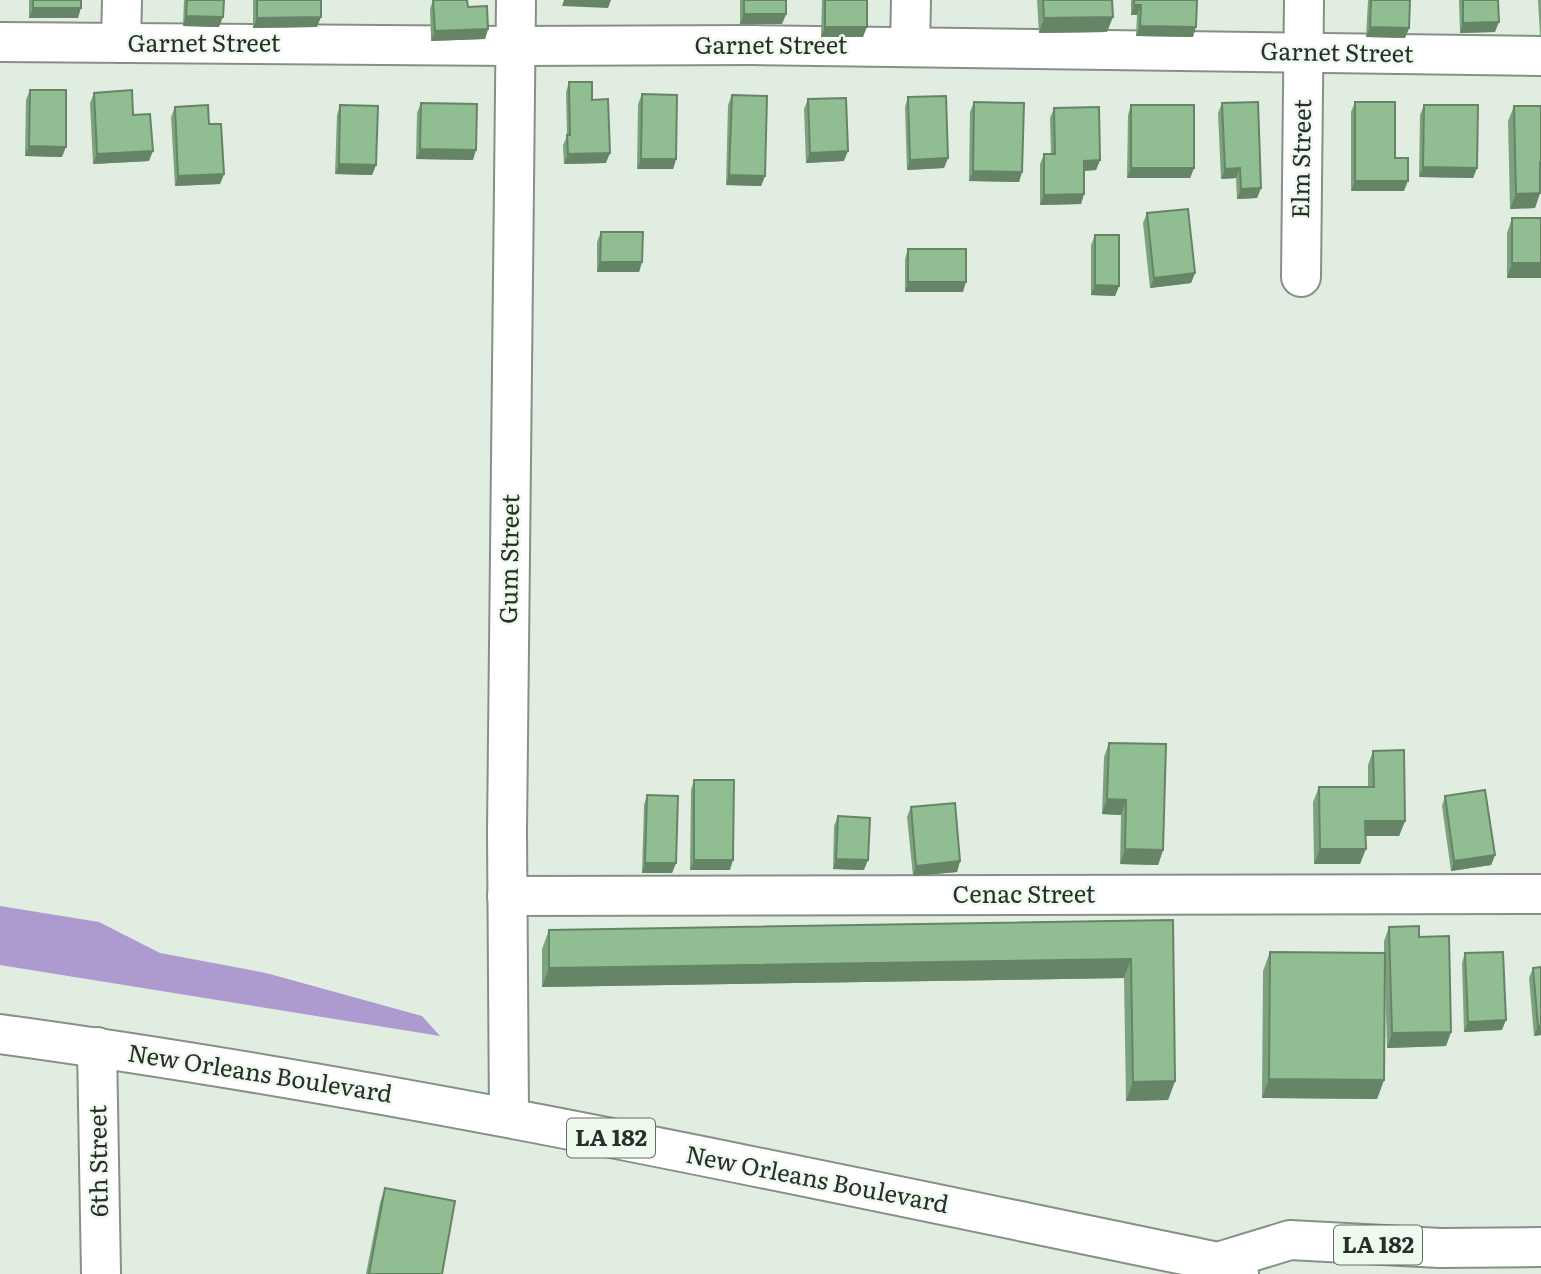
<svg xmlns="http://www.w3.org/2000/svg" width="1541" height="1274" viewBox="0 0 1541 1274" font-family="Literata,serif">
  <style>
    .water { fill: #ad9ace }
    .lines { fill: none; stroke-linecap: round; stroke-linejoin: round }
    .minor-casing { stroke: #869085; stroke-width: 42 }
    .major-casing { stroke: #869085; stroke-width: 42 }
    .minor { stroke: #fff; stroke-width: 38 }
    .major { stroke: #fff; stroke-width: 38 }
    .wall { fill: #7da37e }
    .shaded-wall { fill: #668466 }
    .building { fill: #91bd92; stroke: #668466; stroke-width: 2 }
    .labels { text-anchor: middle; stroke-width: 5; stroke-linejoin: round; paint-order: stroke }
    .shield { fill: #effaef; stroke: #646b64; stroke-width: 2 }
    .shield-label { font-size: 23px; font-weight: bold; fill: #292e29 }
    .street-label { font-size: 24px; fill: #292e29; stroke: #effaef }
  </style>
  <rect width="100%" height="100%" fill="#e1ede1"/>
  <path class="water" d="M0,906L99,922L160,953L266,973L422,1016L440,1036L0,965Z"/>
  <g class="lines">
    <g class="minor-casing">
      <g id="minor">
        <path d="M0,42L516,46L752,45L1541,56"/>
        <path d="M121,43L122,0"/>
        <path d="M910,47L911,0"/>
        <path d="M1301,277L1304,0"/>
        <path d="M507,896L1541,894"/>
        <path d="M97,1047L101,1274"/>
        <path d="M509,1117L507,832L516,0"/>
      </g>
    </g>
    <g class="major-casing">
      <g id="major">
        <path d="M0,1034C410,1090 813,1179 1218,1262L1239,1274"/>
        <path d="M1218,1262L1290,1240L1440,1248L1541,1247"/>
      </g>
    </g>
    <use href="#minor" class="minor"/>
    <use href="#major" class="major"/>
  </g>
  <g class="wall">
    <path d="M29,0H81L78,18H29Z"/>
    <path d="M184,0H224L219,27L183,26Z"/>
    <path d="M253,0H321L317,27L253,28Z"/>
    <path d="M433,0L468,7L488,29L485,39L431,41L430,9Z"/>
    <path d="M740,0H786V14L782,24H740Z"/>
    <path d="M822,0H867L863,37H821Z"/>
    <path d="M1037,0H1112L1107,32L1039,33Z"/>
    <path d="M1131,0H1197L1193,37L1136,36L1137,15H1131Z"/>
    <path d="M1368,0H1410L1409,28L1405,38L1366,37Z"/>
    <path d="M1459,0H1498L1495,32L1460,33Z"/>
    <path d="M1538,0H1541V36H1540Z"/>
    <path d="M569,82L592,100L606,163L564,164L563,145L567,136L566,92Z"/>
    <path d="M30,90L62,157L25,156L26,100Z"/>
    <path d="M94,93L133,115L149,161L93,164L90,103Z"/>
    <path d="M642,94L676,159L673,169H637L638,104Z"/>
    <path d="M732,95L765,176L761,186L726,185L728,105Z"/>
    <path d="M908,97L948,158L944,168L907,170L905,107Z"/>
    <path d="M808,99L844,161L806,163L804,109Z"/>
    <path d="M974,102L1022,172L1019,182L969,181L970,112Z"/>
    <path d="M1355,102L1404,191H1351V112Z"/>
    <path d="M421,103L473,160L416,159L417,113Z"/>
    <path d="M1222,103L1261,188L1257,198L1237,199L1236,178L1221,179L1218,113Z"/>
    <path d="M340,105L376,165L372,175L335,174L337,115Z"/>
    <path d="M1131,105L1194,168L1190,178H1127L1128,115Z"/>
    <path d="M1424,105L1477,168L1473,178L1419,177L1420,115Z"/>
    <path d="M1514,106L1540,176V193L1535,208L1510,209L1508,121Z"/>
    <path d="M175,107L224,174L220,184L175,186L171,117Z"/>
    <path d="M1054,108L1100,160L1096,170L1084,171V194L1081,204L1040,205V164L1044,154H1051L1050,118Z"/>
    <path d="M1147,213L1195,273L1191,283L1150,288L1143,223Z"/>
    <path d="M1512,218H1541V278H1507V233Z"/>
    <path d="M601,232L642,262L639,272H597V242Z"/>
    <path d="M1095,235L1119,286L1115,296L1091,295V245Z"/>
    <path d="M908,249L963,292H905V259Z"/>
    <path d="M1109,743L1163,850L1158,865L1120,864L1121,815L1102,814L1104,757Z"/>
    <path d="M1373,751L1405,821L1399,836H1365L1360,864H1314L1313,802L1319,787H1368V765Z"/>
    <path d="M694,780L730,870H690L691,790Z"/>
    <path d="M647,795L676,863L672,873H642L644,805Z"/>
    <path d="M1445,796L1495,855L1491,865L1451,871L1442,806Z"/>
    <path d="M911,807L960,861L957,872L913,876L907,817Z"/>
    <path d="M838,816L864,870L833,869L834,826Z"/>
    <path d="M1173,920L1175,1081L1168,1100L1126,1101L1124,978L542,987V949L549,930Z"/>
    <path d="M1389,927L1419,937L1451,1032L1446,1046L1387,1048L1385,976L1384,1080L1377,1099L1262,1098L1263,971L1270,952L1384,953V941Z"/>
    <path d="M1465,953L1502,1030L1464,1032L1462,963Z"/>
    <path d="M1533,968L1541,1035L1534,1036L1529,978Z"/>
    <path d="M385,1188L442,1274H366L380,1203Z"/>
  </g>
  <g class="shaded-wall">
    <path d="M564,0H611L608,8L562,6Z"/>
    <path d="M1134,5H1141L1137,15H1131Z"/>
    <path d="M33,8H81L78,18H29Z"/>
    <path d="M744,14H786L782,24H740Z"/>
    <path d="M186,16L223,17L219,27L183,26Z"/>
    <path d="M321,17L317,27L253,28L257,18Z"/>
    <path d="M1113,17L1107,32L1039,33L1044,18Z"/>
    <path d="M1499,22L1495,32L1460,33L1463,23Z"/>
    <path d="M1140,26L1196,27L1193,37L1136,36Z"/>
    <path d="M825,27H867L863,37H821Z"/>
    <path d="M1370,27L1409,28L1405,38L1366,37Z"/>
    <path d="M488,29L485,39L431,41L435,31Z"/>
    <path d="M29,146L66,147L62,157L25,156Z"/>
    <path d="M420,149L476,150L473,160L416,159Z"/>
    <path d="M153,151L149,161L93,164L97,154Z"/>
    <path d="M848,151L844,161L806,163L810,153Z"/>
    <path d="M610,153L606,163L564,164L568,154Z"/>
    <path d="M948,158L944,168L907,170L910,160Z"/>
    <path d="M641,159H676L673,169H637Z"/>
    <path d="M1100,160L1096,170L1080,171L1084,161Z"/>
    <path d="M339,164L376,165L372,175L335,174Z"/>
    <path d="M1423,167L1477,168L1473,178L1419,177Z"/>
    <path d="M1131,168H1194L1190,178H1127Z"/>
    <path d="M1240,168L1236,178L1221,179L1225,169Z"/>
    <path d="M973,171L1022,172L1019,182L969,181Z"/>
    <path d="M224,174L220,184L175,186L178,176Z"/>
    <path d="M729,175L765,176L761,186L726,185Z"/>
    <path d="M1355,181H1408L1404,191H1351Z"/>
    <path d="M1261,188L1257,198L1237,199L1241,189Z"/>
    <path d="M1540,193L1535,208L1510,209L1516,194Z"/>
    <path d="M1084,194L1081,204L1040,205L1044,195Z"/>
    <path d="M600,262H642L639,272H597Z"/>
    <path d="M1512,263H1541V278H1507Z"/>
    <path d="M1195,273L1191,283L1150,288L1154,278Z"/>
    <path d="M908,282H966L963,292H905Z"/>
    <path d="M1095,285L1119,286L1115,296L1091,295Z"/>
    <path d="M1107,799L1126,800L1121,815L1102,814Z"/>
    <path d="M1365,821H1405L1399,836H1360Z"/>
    <path d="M1125,849L1163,850L1158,865L1120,864Z"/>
    <path d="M1320,849H1366L1360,864H1314Z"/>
    <path d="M1495,855L1491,865L1451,871L1454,861Z"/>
    <path d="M836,859L868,860L864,870L833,869Z"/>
    <path d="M694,860H733L730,870H690Z"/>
    <path d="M960,861L957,872L913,876L916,866Z"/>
    <path d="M645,863H676L672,873H642Z"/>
    <path d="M1131,959L1124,978L542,987L549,968Z"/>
    <path d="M1506,1020L1502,1030L1464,1032L1468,1022Z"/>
    <path d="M1538,1026H1541V1035L1534,1036Z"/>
    <path d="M1451,1032L1446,1046L1387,1048L1392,1033Z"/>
    <path d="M1269,1079L1384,1080L1377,1099L1262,1098Z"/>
    <path d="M1175,1081L1168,1100L1126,1101L1133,1082Z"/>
  </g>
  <g class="building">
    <rect x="33" y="0" width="48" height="8"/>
    <path d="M187,0H224L223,17L186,16Z"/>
    <path d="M257,0H321V17L257,18Z"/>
    <path d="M433,0H467L468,7L487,6L488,29L435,31Z"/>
    <rect x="744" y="0" width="42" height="14"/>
    <rect x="825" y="0" width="42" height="27"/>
    <path d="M1043,0H1112L1113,17L1044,18Z"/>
    <path d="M1134,0H1197L1196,27L1140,26L1141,5H1134Z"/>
    <path d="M1371,0H1410L1409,28L1370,27Z"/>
    <path d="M1463,0H1498L1499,22L1463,23Z"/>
    <path d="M569,82H592V100L608,99L610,153L568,154L567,135H570Z"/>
    <path d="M30,90H66V147L29,146Z"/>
    <path d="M132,90L133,115L150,114L153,151L97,154L94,93Z"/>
    <path d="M642,94L677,95L676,159H641Z"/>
    <path d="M732,95L767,96L765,176L729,175Z"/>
    <path d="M946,96L948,158L910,160L908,97Z"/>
    <path d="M846,98L848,151L810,153L808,99Z"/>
    <path d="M974,102L1024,103L1022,172L973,171Z"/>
    <path d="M1258,102L1261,188L1241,189L1240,168L1225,169L1222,103Z"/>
    <path d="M1355,102H1395V158H1408V181H1355Z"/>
    <path d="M421,103L477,104L476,150L420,149Z"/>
    <path d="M208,105L209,124H221L224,174L178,176L175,107Z"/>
    <path d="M340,105L378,106L376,165L339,164Z"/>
    <rect x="1131" y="105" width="63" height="63"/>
    <path d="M1424,105H1478L1477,168L1423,167Z"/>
    <path d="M1514,106H1541V162H1540V193L1516,194Z"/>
    <path d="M1099,107L1100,160L1084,161V194L1044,195V154H1055L1054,108Z"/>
    <path d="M1188,209L1195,273L1154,278L1147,213Z"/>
    <rect x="1512" y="218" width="29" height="45"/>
    <path d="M601,232H643L642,262H600Z"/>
    <path d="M1095,235H1119V286L1095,285Z"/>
    <rect x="908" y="249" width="58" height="33"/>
    <path d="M1109,743L1166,744L1163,850L1125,849L1126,800L1107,799Z"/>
    <path d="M1404,750L1405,821H1365L1366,849H1320L1319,787H1374L1373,751Z"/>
    <path d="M694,780H734L733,860H694Z"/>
    <path d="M1485,790L1495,855L1454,861L1445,796Z"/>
    <path d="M647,795L678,796L676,863H645Z"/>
    <path d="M955,803L960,861L916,866L911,807Z"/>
    <path d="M838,816L870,818L868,860L836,859Z"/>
    <path d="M1173,920L1175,1081L1133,1082L1131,959L549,968V930Z"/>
    <path d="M1419,926V937L1449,936L1451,1032L1392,1033L1389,927Z"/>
    <path d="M1270,952L1385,953L1384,1080L1269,1079Z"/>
    <path d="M1503,952L1506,1020L1468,1022L1465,953Z"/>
    <path d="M1541,967V1026H1538L1533,968Z"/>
    <path d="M385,1188L455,1201L442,1274H369Z"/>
  </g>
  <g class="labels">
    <g class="shield">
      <rect x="567" y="1118.5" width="88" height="39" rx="5"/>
      <rect x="1334" y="1225.5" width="88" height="39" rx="5"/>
    </g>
    <g class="shield-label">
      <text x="611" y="1146">LA 182</text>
      <text x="1378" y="1253">LA 182</text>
    </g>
    <g class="street-label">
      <text x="204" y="52">Garnet Street</text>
      <text x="771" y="54">Garnet Street</text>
      <text transform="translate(1337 53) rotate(1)" y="8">Garnet Street</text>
      <text transform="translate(1302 159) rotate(-89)" y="8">Elm Street</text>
      <text transform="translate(510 559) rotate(-89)" y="8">Gum Street</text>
      <text x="1024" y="903">Cenac Street</text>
      <text transform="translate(260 1074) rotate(9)" y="8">New Orleans Boulevard</text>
      <text transform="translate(99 1161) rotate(-91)" y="8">6th Street</text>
      <text transform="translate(817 1180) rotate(11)" y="8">New Orleans Boulevard</text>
    </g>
  </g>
</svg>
